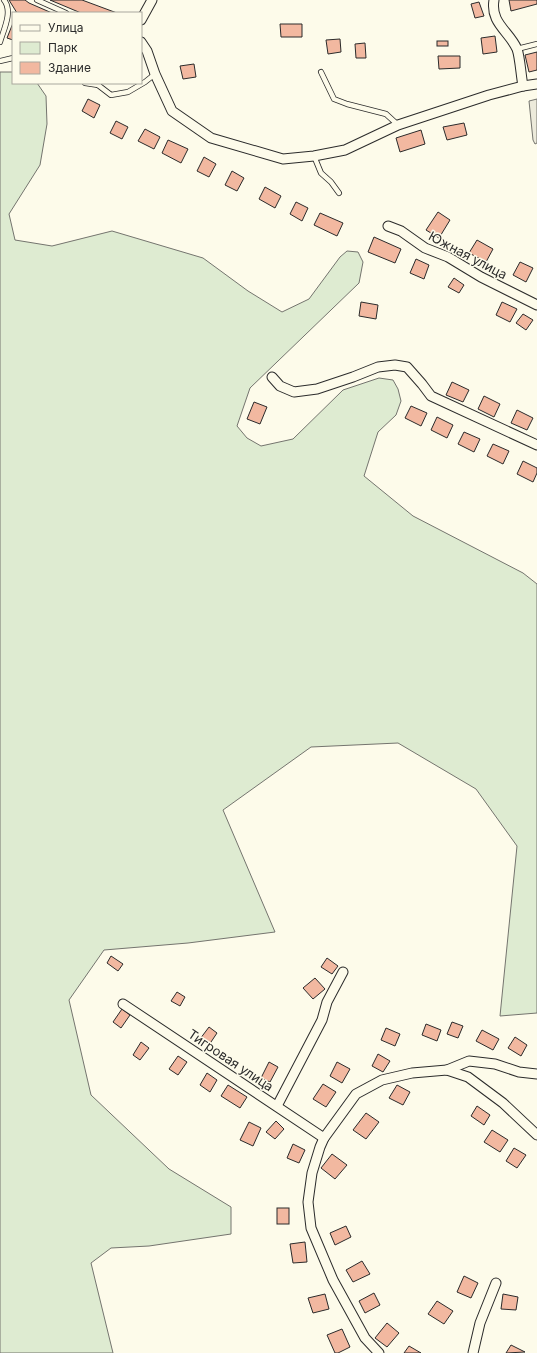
<svg xmlns="http://www.w3.org/2000/svg" width="537" height="1353" viewBox="0 0 537 1353" font-family="Inter,sans-serif">
  <style>
    .green { fill: #deebd1; stroke: #74746e }
    .parking { fill: #eceadb; stroke: #74746e }
    .building { fill: #f2b8a0; stroke: #2b2b2b }
    .lines { fill: none; stroke-linecap: round; stroke-linejoin: round }
    .service-casing { stroke: #2b2b2b; stroke-width: 6 }
    .minor-casing { stroke: #2b2b2b; stroke-width: 11 }
    .service { stroke: #fdfbea; stroke-width: 4.5 }
    .minor { stroke: #fdfbea; stroke-width: 9 }
    .labels { text-anchor: middle; stroke-width: 3; stroke-linejoin: round; paint-order: stroke }
    .street-label { font-size: 13px; fill: #2b2b2b; stroke: #fdfbea }
  </style>
  <rect width="100%" height="100%" fill="#fdfbea"/>
  <path class="green" d="M0,72H13V83H37L46,96L47,124L40,165L9,214L15,240L52,246L112,231L203,258L248,291L282,312L309,299L340,257L347,251L358,252L363,262L359,283L250,388L237,426L247,438L261,446L293,439L343,390L379,378L393,380L398,389L401,401L396,415L378,432L364,476L413,516L523,573L537,584V1013L500,1016L517,846L476,789L398,743L311,747L223,810L275,932L188,943L104,950L69,1000L91,1095L169,1169L231,1207V1234L149,1246L111,1248L91,1263L113,1353H0Z"/>
  <path class="parking" d="M537,99V143L535,144L533,140L529,101Z"/>
  <g class="building">
    <path d="M9,0H25L29,3L52,13H17Z"/>
    <path d="M50,0H82L117,13H81Z"/>
    <path d="M509,0H537V4L511,11Z"/>
    <path d="M479,2L484,16L475,18L471,4Z"/>
    <path d="M13,23V40L7,38Z"/>
    <path d="M280,24H302V37H281Z"/>
    <path d="M495,36L497,52L483,54L481,38Z"/>
    <path d="M340,39L341,52L328,54L326,40Z"/>
    <rect x="437" y="41" width="11" height="5"/>
    <path d="M365,43L366,58H356L355,44Z"/>
    <path d="M537,52V70L529,72L525,55Z"/>
    <path d="M438,56H460V68L439,69Z"/>
    <path d="M194,64L196,77L183,79L180,66Z"/>
    <path d="M88,99L100,105L94,118L82,111Z"/>
    <path d="M116,121L128,127L122,139L110,133Z"/>
    <path d="M464,123L467,135L447,140L443,127Z"/>
    <path d="M145,129L160,137L154,149L138,141Z"/>
    <path d="M421,130L425,144L400,152L396,138Z"/>
    <path d="M168,140L188,149L181,163L162,153Z"/>
    <path d="M204,157L216,164L209,177L197,171Z"/>
    <path d="M232,171L244,178L237,191L225,185Z"/>
    <path d="M265,187L281,196L275,208L259,199Z"/>
    <path d="M296,202L308,208L302,221L290,214Z"/>
    <path d="M438,212L450,220L439,238L426,230Z"/>
    <path d="M320,213L343,223L337,236L314,225Z"/>
    <path d="M374,237L401,249L395,263L368,252Z"/>
    <path d="M477,240L493,249L486,262L469,253Z"/>
    <path d="M416,259L429,265L424,279L410,273Z"/>
    <path d="M520,262L533,268L526,282L513,275Z"/>
    <path d="M454,278L464,285L459,293L448,287Z"/>
    <path d="M361,302L378,305L376,319L359,316Z"/>
    <path d="M502,302L517,309L510,322L496,315Z"/>
    <path d="M523,314L533,320L526,330L516,323Z"/>
    <path d="M452,382L469,390L463,402L446,395Z"/>
    <path d="M484,396L500,404L494,417L478,409Z"/>
    <path d="M254,402L267,407L260,424L247,419Z"/>
    <path d="M411,406L427,413L421,426L405,418Z"/>
    <path d="M517,410L533,418L527,430L511,423Z"/>
    <path d="M437,417L453,425L447,438L431,430Z"/>
    <path d="M464,432L480,439L474,452L458,444Z"/>
    <path d="M493,444L509,451L503,464L487,456Z"/>
    <path d="M523,461L537,468V473L533,482L517,474Z"/>
    <path d="M111,956L123,964L118,971L107,963Z"/>
    <path d="M327,958L338,966L332,974L321,967Z"/>
    <path d="M315,978L325,989L313,999L303,988Z"/>
    <path d="M177,992L185,997L180,1006L171,1001Z"/>
    <path d="M122,1009L130,1015L121,1028L113,1022Z"/>
    <path d="M452,1022L463,1026L458,1038L447,1034Z"/>
    <path d="M426,1024L441,1030L437,1041L422,1035Z"/>
    <path d="M209,1027L217,1033L209,1045L200,1039Z"/>
    <path d="M386,1028L400,1034L395,1046L381,1040Z"/>
    <path d="M482,1030L499,1039L493,1050L476,1041Z"/>
    <path d="M515,1037L527,1045L521,1056L508,1048Z"/>
    <path d="M141,1042L149,1048L140,1060L133,1055Z"/>
    <path d="M378,1054L390,1061L383,1072L372,1066Z"/>
    <path d="M178,1056L187,1062L178,1075L169,1069Z"/>
    <path d="M269,1062L278,1067L270,1082L261,1078Z"/>
    <path d="M337,1062L350,1069L342,1083L330,1076Z"/>
    <path d="M207,1073L217,1080L210,1092L200,1085Z"/>
    <path d="M323,1084L336,1092L326,1107L313,1099Z"/>
    <path d="M228,1085L247,1097L240,1108L221,1096Z"/>
    <path d="M397,1085L410,1092L403,1105L389,1098Z"/>
    <path d="M477,1106L490,1115L484,1125L471,1116Z"/>
    <path d="M366,1113L379,1122L366,1139L353,1130Z"/>
    <path d="M276,1121L284,1129L275,1139L266,1132Z"/>
    <path d="M249,1122L261,1128L253,1146L240,1140Z"/>
    <path d="M492,1130L508,1140L500,1152L484,1142Z"/>
    <path d="M293,1144L305,1150L299,1163L287,1158Z"/>
    <path d="M514,1148L526,1155L517,1168L506,1161Z"/>
    <path d="M332,1154L347,1165L335,1179L321,1168Z"/>
    <rect x="277" y="1208" width="12" height="16"/>
    <path d="M346,1226L351,1237L335,1245L330,1233Z"/>
    <path d="M305,1242L307,1262L293,1263L290,1244Z"/>
    <path d="M362,1261L370,1274L353,1282L346,1270Z"/>
    <path d="M464,1276L478,1283L471,1298L457,1292Z"/>
    <path d="M374,1293L380,1305L365,1313L359,1301Z"/>
    <path d="M325,1294L329,1309L313,1313L308,1298Z"/>
    <path d="M503,1294L518,1297L516,1310L501,1309Z"/>
    <path d="M437,1301L453,1311L444,1324L428,1314Z"/>
    <path d="M387,1323L399,1333L387,1347L375,1338Z"/>
    <path d="M342,1329L350,1347L338,1353H335L327,1335Z"/>
    <path d="M511,1345L525,1352L506,1353Z"/>
    <path d="M409,1346L421,1353H404Z"/>
  </g>
  <g class="lines">
    <g class="service-casing">
      <g id="service">
        <path d="M37,0L66,13"/>
        <path d="M0,42C4,29 13,11 4,0"/>
        <path d="M517,49L537,44"/>
        <path d="M0,61L13,58"/>
        <path d="M321,72L334,99L347,104L386,114L398,125"/>
        <path d="M85,83L98,85L99,83"/>
        <path d="M98,85L111,95L128,92L145,82L155,74"/>
        <path d="M314,156L321,173L331,182L339,193"/>
      </g>
    </g>
    <g class="minor-casing">
      <g id="minor">
        <path d="M494,0C490,23 509,31 517,49C520,57 521,76 523,86"/>
        <path d="M141,20L152,0"/>
        <path d="M141,42L147,51L155,74L172,111L211,138L283,159L314,156L345,150L398,125L489,95L523,86L537,84"/>
        <path d="M388,226L401,231L425,248L448,257L481,277L537,305"/>
        <path d="M272,377L280,386L294,392L317,389L353,377L378,367L395,365L407,367L422,384L431,396L537,445"/>
        <path d="M123,1004L324,1138"/>
        <path d="M447,1070L469,1061L495,1064L519,1072L537,1074"/>
        <path d="M277,1106L322,1020L327,1002L343,972"/>
        <path d="M379,1353L365,1338L333,1280L311,1228L308,1202L312,1173L320,1147L324,1138L356,1094L382,1080L412,1073L447,1070L468,1077L503,1103L537,1135"/>
        <path d="M473,1353L480,1323L496,1283"/>
      </g>
    </g>
    <use href="#service" class="service"/>
    <use href="#minor" class="minor"/>
  </g>
  <g class="labels">
    <g class="street-label">
      <text transform="translate(468 255) rotate(28)" y="5">Южная улица</text>
      <text transform="translate(231 1060) rotate(34)" y="5">Тигровая улица</text>
    </g>
  </g>
  <rect x="12" y="12" width="130" height="72" fill="#fdfbea" stroke="#a9a89e"/>
  <rect x="20" y="25" width="20" height="6" fill="#fdfbea" stroke="#a9a89e"/>
  <text x="48" y="32" font-size="12" fill="#2b2b2b">Улица</text>
  <rect x="20" y="42" width="20" height="12" fill="#deebd1" stroke="#a9a89e"/>
  <text x="48" y="52" font-size="12" fill="#2b2b2b">Парк</text>
  <rect x="20" y="62" width="20" height="12" fill="#f2b8a0" stroke="#a9a89e"/>
  <text x="48" y="72" font-size="12" fill="#2b2b2b">Здание</text>
</svg>
